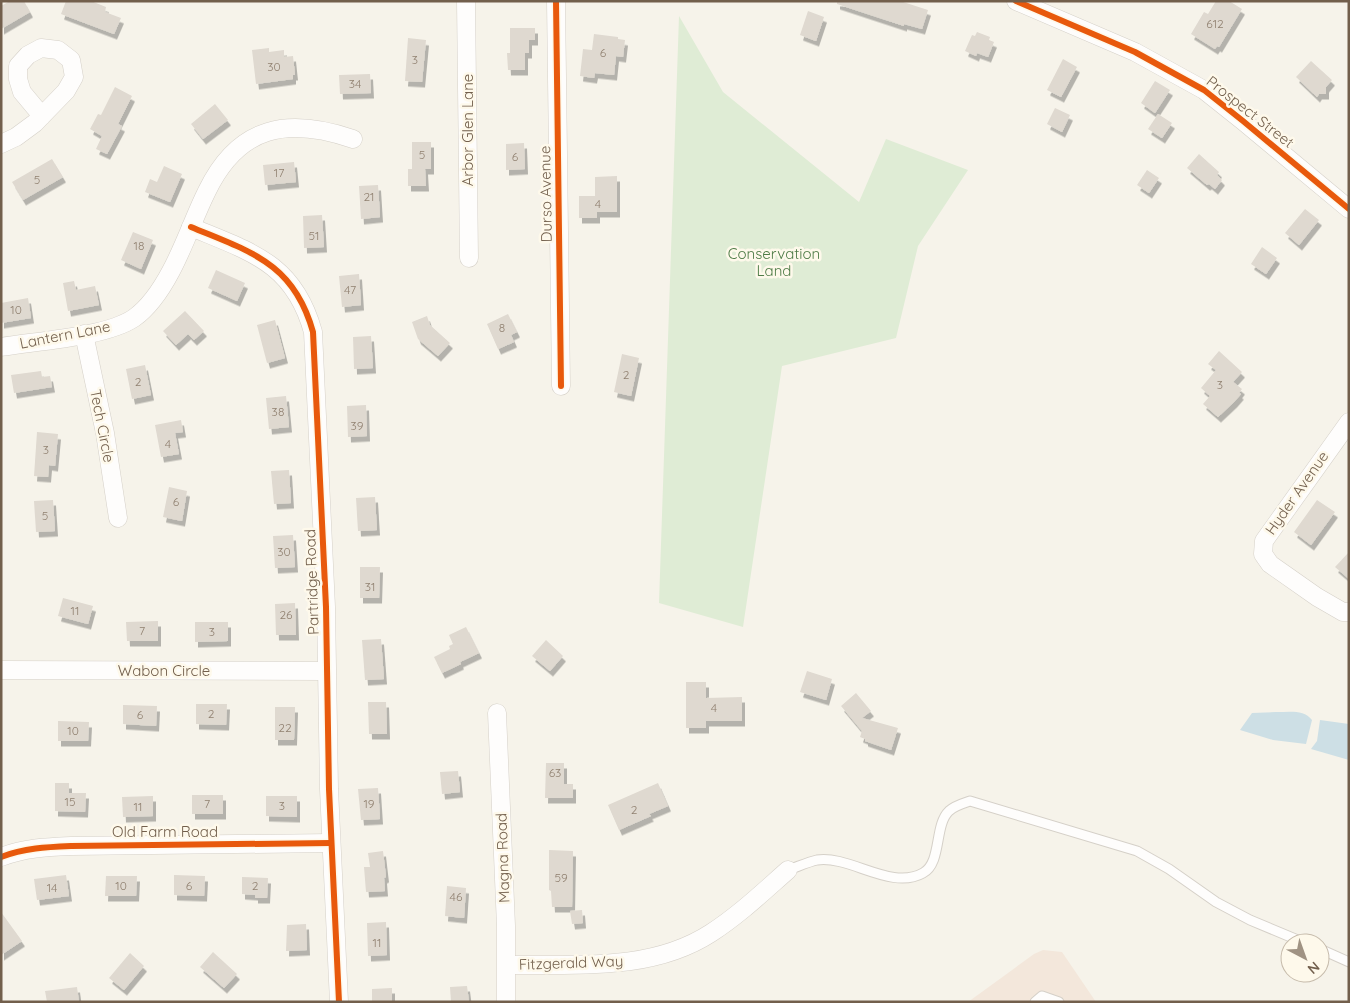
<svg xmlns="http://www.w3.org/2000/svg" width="1350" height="1003" viewBox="0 0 1350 1003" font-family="Quicksand,sans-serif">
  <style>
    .commercial { fill: #f3e7db }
    .green { fill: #dfecd5 }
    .water { fill: #cddfe5 }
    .building { fill: #dfd9d0; filter: url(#shadow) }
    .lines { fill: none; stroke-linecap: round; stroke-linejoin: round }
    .lane-casing { stroke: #d5d0c8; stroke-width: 11 }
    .street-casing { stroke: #d5d0c8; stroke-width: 19 }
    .lane { stroke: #fefdfc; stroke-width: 9 }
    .street { stroke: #fefdfc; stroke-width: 18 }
    .cycleway-casing { stroke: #fef9eb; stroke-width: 9 }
    .cycleway { stroke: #e8590c; stroke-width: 6 }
    .labels { text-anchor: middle; stroke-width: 5; stroke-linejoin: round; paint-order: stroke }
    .number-label { font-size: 12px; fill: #908070 }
    .street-label { font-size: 15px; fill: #725f4c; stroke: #fef9eb }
    .park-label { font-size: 15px; fill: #4f7c47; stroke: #fef9eb }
  </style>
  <defs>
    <filter id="shadow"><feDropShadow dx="3" dy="5.5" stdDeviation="0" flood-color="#0004"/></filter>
  </defs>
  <rect width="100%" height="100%" fill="#f6f3ea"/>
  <path class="commercial" d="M1043,950L1062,952L1096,1002H968L1034,954Z"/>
  <path class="green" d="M679,16L723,92L859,202L886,139L968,170L918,246L896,338L782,366L743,627L659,603Z"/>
  <g class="water">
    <path d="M1276,712C1289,712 1304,709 1312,720L1306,744L1273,740L1240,730L1252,713Z"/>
    <path d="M1320,720L1349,724V760L1311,749L1317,741Z"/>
  </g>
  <g class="building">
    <path d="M10,1H24L30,12L1,29V6Z"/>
    <path d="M66,1H91L106,7L105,12L121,18L114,34L61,14Z"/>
    <path d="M837,1H900L928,10L922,29L904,24V26L837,4Z"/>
    <path d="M1216,1H1229L1242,9L1219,47L1217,46L1215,49L1191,34L1204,12L1208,14Z"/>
    <path d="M808,11L824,17L816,41L800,35Z"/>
    <path d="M510,28H535V40H529V53H525V70H508L507,53H510Z"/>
    <path d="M977,32L990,37L989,40L994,42L988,57L977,53L976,56L965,51L972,35L975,36Z"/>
    <path d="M594,34L618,37V39L625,40L623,57L616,56L614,75L595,73L594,78L580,76L583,49L592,50Z"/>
    <path d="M408,38L426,40L422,82L405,81Z"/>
    <path d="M269,48V52L284,50V57L293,56L295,75H293V79L256,84L252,50Z"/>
    <path d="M1063,59L1077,67L1061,97L1047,90Z"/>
    <path d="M1311,61L1332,80L1326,87V94H1319L1317,97L1296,77Z"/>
    <path d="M370,74L371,93L340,94L339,75Z"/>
    <path d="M1155,81L1170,90L1155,113L1141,103Z"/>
    <path d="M115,87L132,96L118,124L122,126L107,154L96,149L102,136L90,129L98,114L101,115Z"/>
    <path d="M215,104L228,120L203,139L191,124Z"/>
    <path d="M1055,108L1070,115L1062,132L1047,124Z"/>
    <path d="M1158,114L1172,123L1162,138L1148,129Z"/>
    <path d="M412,142H431V169H425L426,186H408V169H412Z"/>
    <path d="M524,143L525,169L506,170V144Z"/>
    <path d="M1199,154L1219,172L1217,175L1222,180L1215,189L1209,184L1207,185L1187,168Z"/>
    <path d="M52,159L63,177L23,200L12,182Z"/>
    <path d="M294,162L296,182L265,185L263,165Z"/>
    <path d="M164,166L182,174L170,202L145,192L150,179L157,182Z"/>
    <path d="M1147,170L1159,178L1149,193L1137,185Z"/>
    <path d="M617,176V212H597V218H579V196H595V177Z"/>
    <path d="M378,185L380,217L361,219L359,186Z"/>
    <path d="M1305,209L1319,220L1299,245L1285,233Z"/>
    <path d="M322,215L324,247L304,248L303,216Z"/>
    <path d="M133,232L153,240L141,269L121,260Z"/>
    <path d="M1262,247L1277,258L1266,274L1251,264Z"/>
    <path d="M216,270L245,283L237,301L208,288Z"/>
    <path d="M359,274L361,305L342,307L339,276Z"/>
    <path d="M74,281L76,290L95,286L99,305L68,311L63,283Z"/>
    <path d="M28,298L31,318L1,323V303Z"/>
    <path d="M185,311L204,331L194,340L188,334L176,345L163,331Z"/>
    <path d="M508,314L517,332L511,335L514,342L498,349L487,324Z"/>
    <path d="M427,316L430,325L450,343L438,356L418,339L412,322Z"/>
    <path d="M275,320L285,358L267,363L257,325Z"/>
    <path d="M371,336L373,368L354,369L353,337Z"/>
    <path d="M1219,351L1242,372L1233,382L1242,389L1239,393L1241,394L1234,402L1218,417L1203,404L1210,396L1201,388L1216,370L1208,364Z"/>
    <path d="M622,354L639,358L631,396L614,392Z"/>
    <path d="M145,365L151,395L132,399L126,369Z"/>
    <path d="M41,371L42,377L50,376L52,387L14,393L11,375Z"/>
    <path d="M286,396L289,427L269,429L266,398Z"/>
    <path d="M366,405L367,436L348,437L347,406Z"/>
    <path d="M181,420L183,432L175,433L179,454L161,457L155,425Z"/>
    <path d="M37,432L58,434L55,466L49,465L48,477L34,476Z"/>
    <path d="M289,470L291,503L274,504L271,471Z"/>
    <path d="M169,487L187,491L182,521L163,517Z"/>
    <path d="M375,497L377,530L358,531L356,498Z"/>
    <path d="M53,500L55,531L36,532L34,501Z"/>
    <path d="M1317,500L1335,512L1311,545L1294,532Z"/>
    <path d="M293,535L295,567L275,568L273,536Z"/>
    <path d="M1349,552V579L1335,567Z"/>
    <path d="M360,567H380L379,598H360Z"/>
    <path d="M63,598L93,606L88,624L58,616Z"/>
    <path d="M295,603L296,635H276L275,604Z"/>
    <path d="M158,621V641H127L126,622Z"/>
    <path d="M195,622H228V641L195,642Z"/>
    <path d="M466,627L479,653L460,662L461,664L442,673L434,657L450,649L449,646L453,644L449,635Z"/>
    <path d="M381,639L384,679L365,680L362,640Z"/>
    <path d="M546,640L563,656L550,671L532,656Z"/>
    <path d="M807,671L832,679L826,700L800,692Z"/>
    <path d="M686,682H706V698L742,697V721H706V728H686Z"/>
    <path d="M856,693L871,711L862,718L898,728L891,750L865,741V739L860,737L862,731L841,706Z"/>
    <path d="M368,702H386L387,734H369Z"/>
    <path d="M196,704H227L226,725L196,724Z"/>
    <path d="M123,705L157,706L156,726L123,724Z"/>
    <path d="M275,707H295L294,740H275Z"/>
    <path d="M58,721L89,722L88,741H58Z"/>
    <path d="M546,763H564V784H573V798H545Z"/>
    <path d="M458,771L460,792L442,794L440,772Z"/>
    <path d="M55,783H69V793H86L85,812L55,811Z"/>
    <path d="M658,783L668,806L649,814L651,816L619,830L608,805Z"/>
    <path d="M378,788L380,819L361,820L358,789Z"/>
    <rect x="192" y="795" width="31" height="19"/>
    <path d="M153,796V816L123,817L122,797Z"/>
    <path d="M266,796H297V817L266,816Z"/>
    <path d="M549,850L573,851L572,907H552L551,891L549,890Z"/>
    <path d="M383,851L386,877L384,878L385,891L366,892L364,867H370L368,853Z"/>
    <path d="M66,875L69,896L37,900L34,879Z"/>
    <path d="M174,875L205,876L204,896L174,895Z"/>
    <path d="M106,876H137L136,896H105Z"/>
    <path d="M242,877L268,878L267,898H255V895L242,894Z"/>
    <path d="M447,886L466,888L464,918L445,916Z"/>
    <path d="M582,910L583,923L572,924L570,911Z"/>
    <path d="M1,912L22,941L1,955Z"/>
    <path d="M386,922L387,955L368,956L367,923Z"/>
    <path d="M306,924L307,950L286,951L287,925Z"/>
    <path d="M213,952L237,974L224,988L200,967Z"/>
    <path d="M130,953L144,966L124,990L109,978Z"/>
    <path d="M467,986L469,1002H451L450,987Z"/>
    <path d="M77,987L79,1002H47L45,991Z"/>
    <path d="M392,988V1002H372V989Z"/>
  </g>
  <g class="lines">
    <g class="lane-casing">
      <g id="lane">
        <path d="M788,870C797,867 808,862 817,860C850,855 891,891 923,873C942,863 934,825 949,811C954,806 964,803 970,801L1137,851L1169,869L1216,902L1250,920L1305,943"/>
        <path d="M1320,949L1349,962"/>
        <path d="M1035,1002L1042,996L1059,1002"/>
      </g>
    </g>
    <g class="street-casing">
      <g id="street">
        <path d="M466,1L469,258"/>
        <path d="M556,1L561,386"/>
        <path d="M1016,1L1135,52L1204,90L1243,121L1349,209"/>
        <path d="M1,144L16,137L35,123L66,91L74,77L71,60L58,50L41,48L28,55L18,66V79L22,92L42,116"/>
        <path d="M191,227C251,252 294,263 313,332L326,607L329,789L339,1002"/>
        <path d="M84,334L105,433L118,518"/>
        <path d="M1,347C36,341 106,337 134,318C151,306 162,288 171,271C185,245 194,217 207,191C239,125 288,117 353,139"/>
        <path d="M1349,422L1264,541L1263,554L1270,564L1317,597L1343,612H1349"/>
        <path d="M1,670L326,671"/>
        <path d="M497,713L506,926V1002"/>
        <path d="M1,857C24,848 47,847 71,846L331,843"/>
        <path d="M507,965C575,964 651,972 711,933C739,915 763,892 788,870"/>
      </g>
    </g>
    <use href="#lane" class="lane"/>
    <use href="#street" class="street"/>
    <g class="cycleway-casing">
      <g id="cycleway">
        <path d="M556,1L561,386"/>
        <path d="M1016,1L1135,52L1204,90L1243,121L1349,209"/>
        <path d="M191,227C251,252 294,263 313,332L326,607L329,789L339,1002"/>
        <path d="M1,857C24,848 47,847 71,846L331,843"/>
      </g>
    </g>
    <use href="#cycleway" class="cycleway"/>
  </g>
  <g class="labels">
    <g class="number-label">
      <text x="1215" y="28">612</text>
      <text x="603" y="57">6</text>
      <text x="415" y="64">3</text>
      <text x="274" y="71">30</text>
      <text x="355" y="88">34</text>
      <text x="422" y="159">5</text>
      <text x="515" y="161">6</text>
      <text x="279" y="177">17</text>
      <text x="37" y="184">5</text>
      <text x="369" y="201">21</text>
      <text x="598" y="208">4</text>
      <text x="314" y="240">51</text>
      <text x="139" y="250">18</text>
      <text x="350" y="294">47</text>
      <text x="16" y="314">10</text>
      <text x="502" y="332">8</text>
      <text x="626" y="379">2</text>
      <text x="138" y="386">2</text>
      <text x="1220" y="389">3</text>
      <text x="278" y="416">38</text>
      <text x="357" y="430">39</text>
      <text x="168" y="448">4</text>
      <text x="46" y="454">3</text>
      <text x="176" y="506">6</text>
      <text x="45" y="520">5</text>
      <text x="284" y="556">30</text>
      <text x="370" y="591">31</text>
      <text x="75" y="615">11</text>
      <text x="286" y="619">26</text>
      <text x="142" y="635">7</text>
      <text x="212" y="636">3</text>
      <text x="714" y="712">4</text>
      <text x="211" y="718">2</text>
      <text x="140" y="719">6</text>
      <text x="285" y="732">22</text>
      <text x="73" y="735">10</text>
      <text x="555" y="777">63</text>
      <text x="70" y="806">15</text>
      <text x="207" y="808">7</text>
      <text x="369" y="808">19</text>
      <text x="282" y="810">3</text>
      <text x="138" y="811">11</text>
      <text x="634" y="814">2</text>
      <text x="561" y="882">59</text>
      <text x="121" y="890">10</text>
      <text x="189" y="890">6</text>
      <text x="255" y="890">2</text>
      <text x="52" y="892">14</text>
      <text x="456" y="901">46</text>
      <text x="377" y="947">11</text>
    </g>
    <g class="street-label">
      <text transform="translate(1250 112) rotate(38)" y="5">Prospect Street</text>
      <text transform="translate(468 130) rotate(-90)" y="5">Arbor Glen Lane</text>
      <text transform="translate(546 194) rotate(-91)" y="5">Durso Avenue</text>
      <text transform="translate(65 335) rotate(-11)" y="5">Lantern Lane</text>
      <text transform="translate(102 426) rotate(79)" y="5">Tech Circle</text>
      <text transform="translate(1297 493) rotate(-55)" y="5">Hyder Avenue</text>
      <text transform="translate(312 582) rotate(-92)" y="5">Partridge Road</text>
      <text x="164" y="676">Wabon Circle</text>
      <text x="165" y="837">Old Farm Road</text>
      <text transform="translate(503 858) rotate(-92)" y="5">Magna Road</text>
      <text transform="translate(571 963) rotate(-2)" y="5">Fitzgerald Way</text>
    </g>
    <g class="park-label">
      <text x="774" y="259">Conservation<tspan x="774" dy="17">Land</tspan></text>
    </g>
  </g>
  <rect width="1350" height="1003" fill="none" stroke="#725f4c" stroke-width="5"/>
  <g transform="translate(1305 958) rotate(139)"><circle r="24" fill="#fef9eb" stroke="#c6bbab"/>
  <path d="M0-4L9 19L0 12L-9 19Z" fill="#a09383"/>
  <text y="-8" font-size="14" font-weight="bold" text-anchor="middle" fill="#725f4c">N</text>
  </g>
</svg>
